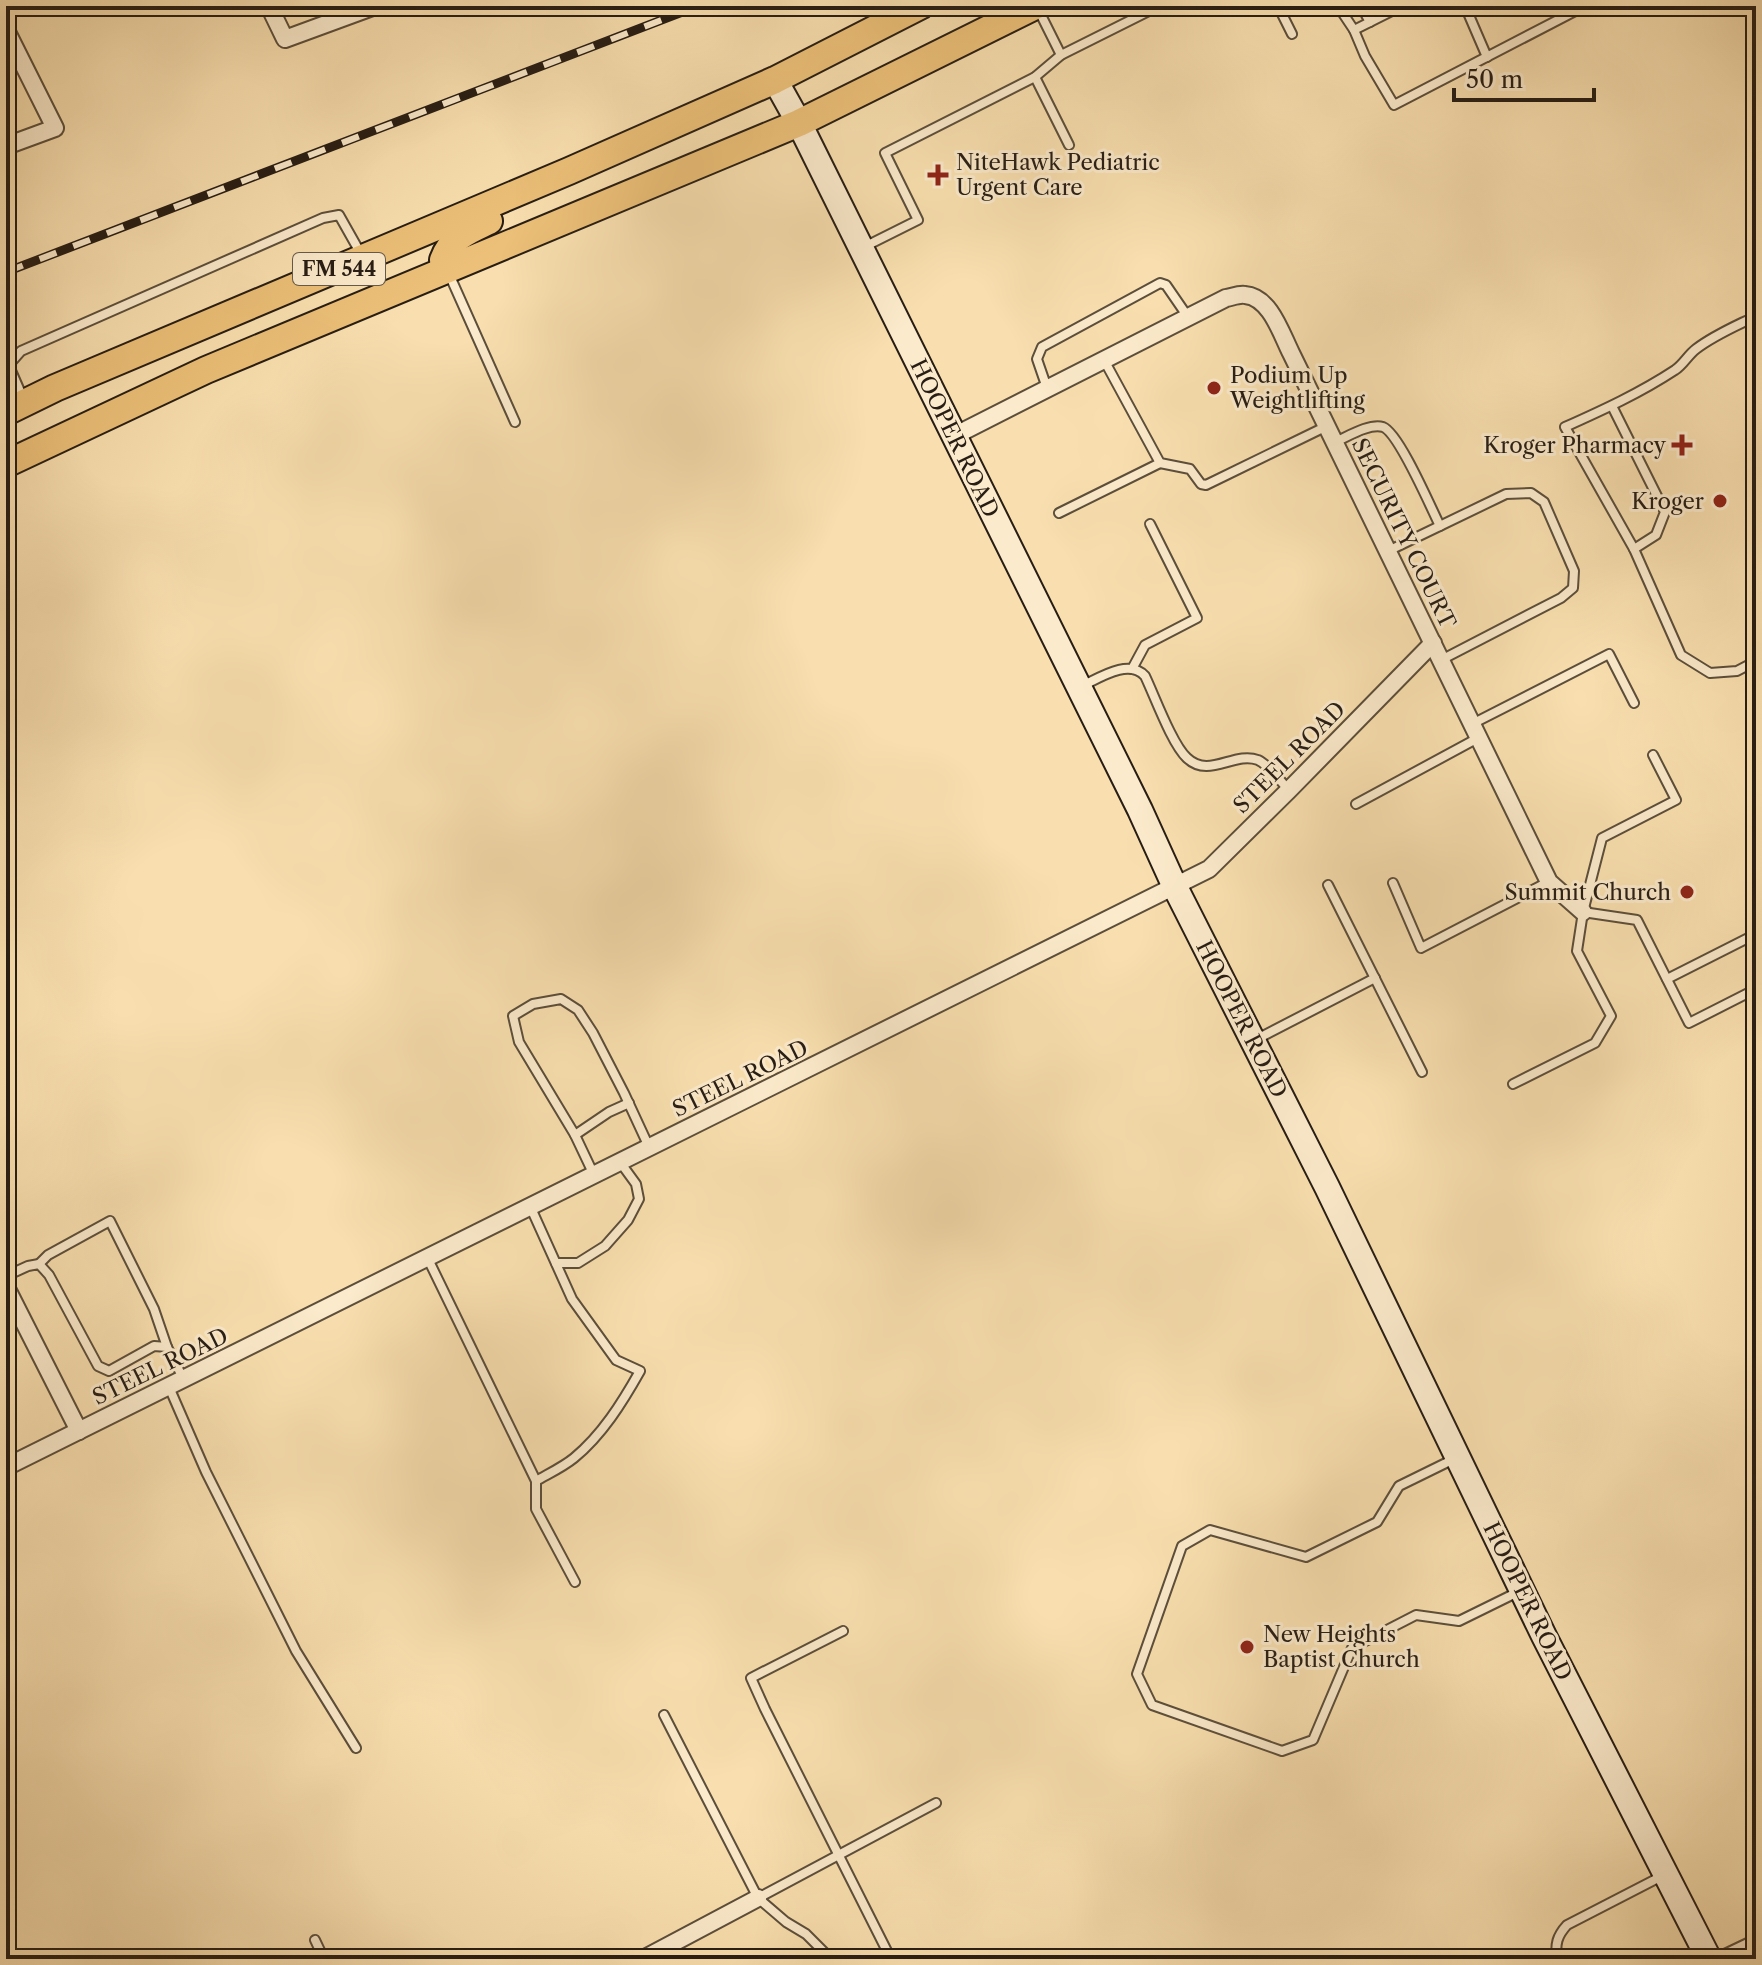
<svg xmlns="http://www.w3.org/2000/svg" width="1762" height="1965" viewBox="0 0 1762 1965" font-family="'Libre Caslon Text',serif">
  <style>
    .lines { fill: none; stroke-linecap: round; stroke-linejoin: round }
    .lane-casing { stroke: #5c4e3b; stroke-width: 12 }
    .street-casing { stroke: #5c4e3b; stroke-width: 20 }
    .secondary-casing { stroke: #271d14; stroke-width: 28 }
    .primary-casing { stroke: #271d14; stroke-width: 30 }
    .lane { stroke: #fbeacb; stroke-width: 8 }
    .street { stroke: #fbeacb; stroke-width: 16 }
    .secondary { stroke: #fbeacb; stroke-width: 24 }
    .primary { stroke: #ecc078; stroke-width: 26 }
    .rail-casing { stroke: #271d14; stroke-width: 9 }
    .rail { stroke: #fbeacb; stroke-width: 6; stroke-dasharray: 18; stroke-linecap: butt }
    .poi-dot { fill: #8f2418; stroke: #fbeacb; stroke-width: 3 }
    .labels { text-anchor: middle; stroke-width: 6; stroke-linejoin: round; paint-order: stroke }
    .shield { fill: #fbeacb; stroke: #675a4b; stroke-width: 2 }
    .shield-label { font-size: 20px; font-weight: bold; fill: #271d14 }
    .poi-label { font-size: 22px; fill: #271d14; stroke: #fbeacb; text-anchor: start }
    .street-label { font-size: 22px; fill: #271d14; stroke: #fbeacb }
  </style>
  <rect width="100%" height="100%" fill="#f9dfaf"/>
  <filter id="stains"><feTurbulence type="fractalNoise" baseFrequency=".0025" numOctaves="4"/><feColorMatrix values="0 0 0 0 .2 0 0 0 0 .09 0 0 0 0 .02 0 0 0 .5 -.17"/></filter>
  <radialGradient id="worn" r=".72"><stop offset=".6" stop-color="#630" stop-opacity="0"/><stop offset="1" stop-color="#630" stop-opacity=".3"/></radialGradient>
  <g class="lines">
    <g class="lane-casing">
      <g id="lane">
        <path d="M1278,6L1292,34"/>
        <path d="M1338,6L1354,30L1365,56L1394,105L1585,6"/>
        <path d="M1361,6L1370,22"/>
        <path d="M1465,6L1487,57"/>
        <path d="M1038,9L1061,55"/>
        <path d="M1354,30L1402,6"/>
        <path d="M1035,77L1069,145"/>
        <path d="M864,247L918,220L885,153L1035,77L1061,55L1159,6"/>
        <path d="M449,274L515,422"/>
        <path d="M1756,316C1736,326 1714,335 1696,349C1688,355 1683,365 1675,370C1640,393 1603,410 1565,427L1634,549L1681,655L1710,673L1737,671L1756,661"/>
        <path d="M6,359L23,398"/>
        <path d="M1104,360L1160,463L1190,469L1201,484L1206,485L1327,426"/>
        <path d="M6,368L21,351L323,218L339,215L361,254"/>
        <path d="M1047,388L1037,359L1042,347L1160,283L1166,285L1188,317"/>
        <path d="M1612,406L1665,512L1656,535L1634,549"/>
        <path d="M1335,442C1347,437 1369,423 1383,427C1399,433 1431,508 1440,526"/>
        <path d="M1059,513L1160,463"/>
        <path d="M1388,551L1506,494L1531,493L1544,502L1574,571L1573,588L1561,598L1441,660"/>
        <path d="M1132,669L1145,645L1197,618L1150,524"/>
        <path d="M1082,686C1099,678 1129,658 1145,676C1155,697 1172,744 1187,758C1209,779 1234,751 1258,760C1269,765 1280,781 1289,790"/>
        <path d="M1472,724L1609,654L1634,703"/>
        <path d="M1356,804L1478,738"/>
        <path d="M1756,809L1752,811L1756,818"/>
        <path d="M1393,883L1421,948L1548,882"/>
        <path d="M1328,885L1422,1072"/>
        <path d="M1583,912L1637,920L1689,1023L1756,989"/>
        <path d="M1667,979L1756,934"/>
        <path d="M1255,1040L1375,978"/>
        <path d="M1513,1084L1595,1043L1611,1016L1577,951L1583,912L1602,838L1676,800L1653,755"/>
        <path d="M575,1135L609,1112L629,1103"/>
        <path d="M594,1175L575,1135L519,1042L513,1016L533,1004L561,999L578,1010L593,1033L624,1093L649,1147"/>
        <path d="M530,1206L572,1299L616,1360L640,1371C622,1403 602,1435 574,1458C563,1467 548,1474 536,1481V1509L575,1582"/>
        <path d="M427,1257L536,1481"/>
        <path d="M556,1263H578L605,1246L628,1220L639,1199L636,1184L620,1162"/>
        <path d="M39,1264L48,1255L110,1221L154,1309L167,1347"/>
        <path d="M6,1276L28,1266L39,1264L49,1275L98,1366L109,1371L154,1346L167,1347L183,1378"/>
        <path d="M169,1387L206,1472L296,1651L356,1748"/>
        <path d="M1454,1459L1399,1486L1377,1522L1306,1557L1210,1530L1182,1546L1137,1674L1152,1705L1282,1751L1313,1740L1352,1648L1416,1615L1459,1621L1520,1591"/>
        <path d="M843,1631L751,1678L765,1709L891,1959"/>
        <path d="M664,1715L758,1898L786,1922L806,1934L831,1959"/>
        <path d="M758,1898L936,1803"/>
        <path d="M315,1940L324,1959"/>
        <path d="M1557,1959C1555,1944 1557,1936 1567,1925L1664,1875"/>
        <path d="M1714,1959L1756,1939"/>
      </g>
    </g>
    <g class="street-casing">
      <g id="street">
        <path d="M269,6L285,39L375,6"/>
        <path d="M6,30L55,128L6,146"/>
        <path d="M954,436L1226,298C1232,297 1239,294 1245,295C1270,297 1281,333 1291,353L1549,882L1583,912"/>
        <path d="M6,1287L79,1431"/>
        <path d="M6,1467L1209,869L1289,790L1433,643"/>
        <path d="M643,1959L758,1898"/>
      </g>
    </g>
    <g class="secondary-casing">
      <path id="secondary" d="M775,80L799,123L1140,810L1175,887L1327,1187L1544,1636L1709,1959"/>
    </g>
    <g class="primary-casing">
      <g id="primary">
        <path d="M447,269L443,260C452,236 468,231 489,221"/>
        <path d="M6,412L55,388L569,171L775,80L920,6"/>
        <path d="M6,464L206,370L799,123L1035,6"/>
      </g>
    </g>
    <use href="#lane" class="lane"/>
    <use href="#street" class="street"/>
    <use href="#secondary" class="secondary"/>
    <use href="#primary" class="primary"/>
    <g class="rail-casing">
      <path id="rail" d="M6,272L698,6"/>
    </g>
    <use href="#rail" class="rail"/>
  </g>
  <g class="poi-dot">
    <path d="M934 163h8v8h8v8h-8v8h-8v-8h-8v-8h8z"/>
    <circle cx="1214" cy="388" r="8"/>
    <path d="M1678 433h8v8h8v8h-8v8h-8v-8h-8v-8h8z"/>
    <circle cx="1720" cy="501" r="8"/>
    <circle cx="1687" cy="892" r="8"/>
    <circle cx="1247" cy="1647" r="8"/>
  </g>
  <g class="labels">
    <rect class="shield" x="293" y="253" width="92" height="32" rx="6"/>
    <g class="shield-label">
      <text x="339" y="276">FM 544</text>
    </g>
    <g class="poi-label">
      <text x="956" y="170">NiteHawk Pediatric<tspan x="956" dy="25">Urgent Care</tspan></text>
      <text x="1230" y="383">Podium Up<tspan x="1230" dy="25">Weightlifting</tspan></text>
      <text x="1666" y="453" text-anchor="end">Kroger Pharmacy</text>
      <text x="1704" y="509" text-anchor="end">Kroger</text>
      <text x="1671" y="900" text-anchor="end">Summit Church</text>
      <text x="1263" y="1642">New Heights<tspan x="1263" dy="25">Baptist Church</tspan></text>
    </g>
    <g class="street-label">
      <text transform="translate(955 438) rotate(64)" y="8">HOOPER ROAD</text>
      <text transform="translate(1404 533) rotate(64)" y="8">SECURITY COURT</text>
      <text transform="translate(1289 757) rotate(-45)" y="8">STEEL ROAD</text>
      <text transform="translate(1242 1019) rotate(63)" y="8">HOOPER ROAD</text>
      <text transform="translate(740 1078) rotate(-26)" y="8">STEEL ROAD</text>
      <text transform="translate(160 1366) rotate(-26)" y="8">STEEL ROAD</text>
      <text transform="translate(1528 1601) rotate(64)" y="8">HOOPER ROAD</text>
    </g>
  </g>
  <rect width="1762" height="1965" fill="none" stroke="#f9dfaf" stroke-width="32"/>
  <rect x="8" y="8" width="1746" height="1949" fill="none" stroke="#271d14" stroke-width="4"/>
  <rect x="16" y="16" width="1730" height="1933" fill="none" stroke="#271d14" stroke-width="2"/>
  <path d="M1454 88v12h140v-12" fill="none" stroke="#271d14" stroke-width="4"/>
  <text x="1466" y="88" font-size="24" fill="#271d14" stroke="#fbeacb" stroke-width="6" paint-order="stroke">50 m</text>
  <rect width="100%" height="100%" filter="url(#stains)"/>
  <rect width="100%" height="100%" fill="url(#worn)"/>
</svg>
